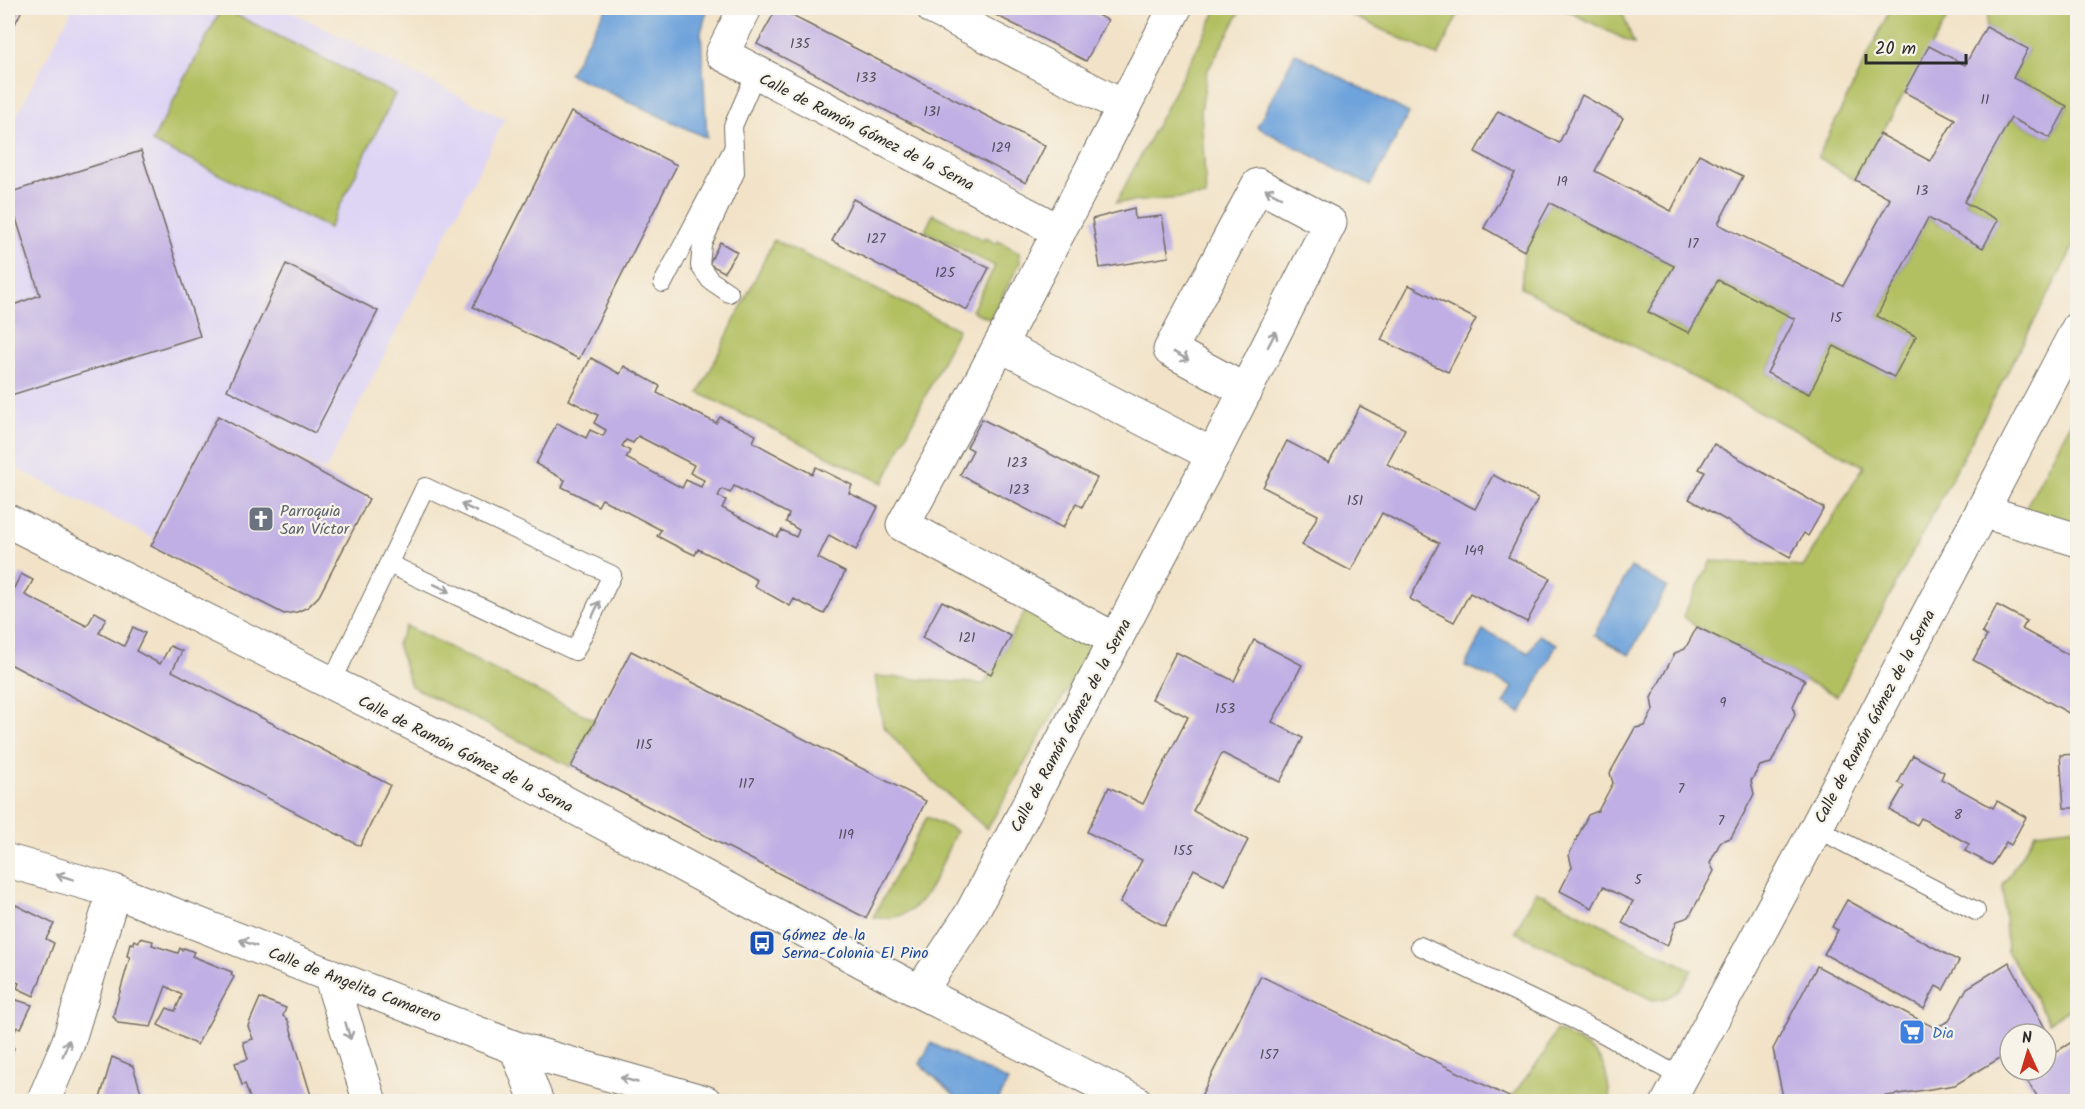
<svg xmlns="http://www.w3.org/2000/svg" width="2085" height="1109" viewBox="0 0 2085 1109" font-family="Kalam,sans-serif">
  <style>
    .built { fill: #ded5f5 }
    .green { fill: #b2c062; stroke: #6e7646; stroke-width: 1.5 }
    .water { fill: #6ea3db; stroke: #4c6783; stroke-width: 1.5 }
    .building { fill: #bfafe4; fill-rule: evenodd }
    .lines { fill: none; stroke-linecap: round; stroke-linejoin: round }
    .lane-casing { stroke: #716b62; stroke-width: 20 }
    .street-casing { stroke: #716b62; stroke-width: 35 }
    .secondary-casing { stroke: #716b62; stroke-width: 35 }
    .lane { stroke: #fff; stroke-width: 18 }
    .street { stroke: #fff; stroke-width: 33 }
    .secondary { stroke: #fff; stroke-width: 33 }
    .oneway { stroke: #a0a0a0 }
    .labels { text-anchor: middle; stroke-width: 4.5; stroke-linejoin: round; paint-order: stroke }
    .number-label { font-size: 14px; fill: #504c59 }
    .street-label { font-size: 16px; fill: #2b2b2b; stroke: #f7f3e8 }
    .worship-label { font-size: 16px; fill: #5b616d; stroke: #f7f3e8; text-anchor: start }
    .transit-label { font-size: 16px; fill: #164399; stroke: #f7f3e8; text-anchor: start }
    .shop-label { font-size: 16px; fill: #366cbe; stroke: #f7f3e8; text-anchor: start }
  </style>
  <rect width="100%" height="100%" fill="#f7f3e8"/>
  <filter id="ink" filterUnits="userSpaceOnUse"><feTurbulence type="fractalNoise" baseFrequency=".0167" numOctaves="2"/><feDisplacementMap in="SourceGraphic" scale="12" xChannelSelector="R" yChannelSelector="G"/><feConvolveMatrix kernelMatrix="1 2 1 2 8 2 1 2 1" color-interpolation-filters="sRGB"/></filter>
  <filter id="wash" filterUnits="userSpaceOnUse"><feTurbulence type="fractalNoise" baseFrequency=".008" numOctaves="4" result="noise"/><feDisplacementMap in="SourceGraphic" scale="24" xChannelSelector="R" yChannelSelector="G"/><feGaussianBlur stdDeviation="1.35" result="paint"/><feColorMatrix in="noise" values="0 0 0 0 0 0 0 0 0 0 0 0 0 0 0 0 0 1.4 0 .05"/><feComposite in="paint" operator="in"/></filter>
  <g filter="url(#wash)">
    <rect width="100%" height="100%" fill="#f2e3c8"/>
    <path class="built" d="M73,8H284L505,119L325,471L218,416L153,538L8,464V132Z"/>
    <g class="green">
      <path d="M222,8L395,94L329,228L152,142Z"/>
      <path d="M1218,8H1242L1207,72L1201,111L1206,196L1116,203Z"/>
      <path d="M1336,8H1461L1438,56Z"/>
      <path d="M1562,8H1611L1623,14L1634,44Z"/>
      <path d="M1891,8H1953L1855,180L1818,157Z"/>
      <path d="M1989,8H2077V240L1837,696L1697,627L1683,616L1711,561L1803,567L1864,466L1521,288L1524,251L1550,203L1674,266L1648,312L1689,333L1718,280L1795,319L1767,373L1808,394L1834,346L1894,377L1916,336L1877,316L1928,218L1983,247L1998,220L1964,202L2011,118L2050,138L2067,107L2013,78L2028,50L1986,27Z"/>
      <path d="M933,214L984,240L985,237L996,244L998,241L1019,252L1020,263L990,319L972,311L995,266L925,231Z"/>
      <path d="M774,240L958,329L883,483L699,393Z"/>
      <path d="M2077,411V533L2021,516Z"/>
      <path d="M1025,611L1091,648L987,829L931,780L883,726L875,676L984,684Z"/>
      <path d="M406,626L595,720L571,767L411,686L397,644Z"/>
      <path d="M927,817L956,831C938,868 926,927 873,917Z"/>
      <path d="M2077,827V1004L2049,1022L2007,951L2003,885L2036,832Z"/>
      <path d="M1536,891L1692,970C1681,989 1676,999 1653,1000L1515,932Z"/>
      <path d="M1556,1030C1596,1051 1607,1053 1610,1101L1507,1102L1543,1056Z"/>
    </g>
    <g class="water">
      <path d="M606,8H708L701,32L707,138L569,74Z"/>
      <path d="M1295,53L1409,113L1371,186L1257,127Z"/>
      <path d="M1631,567L1667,587L1629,655L1594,635Z"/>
      <path d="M1483,630L1529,653L1539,635L1557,644L1521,713L1504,704L1513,687L1465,666Z"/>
      <path d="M931,1043L1008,1081L998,1101H960L920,1064Z"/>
    </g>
    <g id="blocks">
      <g class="building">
        <path d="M8,8H23L8,38Z"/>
        <path d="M777,8L1045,146L1026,183L757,44Z"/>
        <path d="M982,8H1082L1108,20L1086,61Z"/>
        <path d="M1986,27L2028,49L2013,78L2067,106L2050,138L2011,118L1964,202L1998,220L1983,248L1928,218L1877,316L1916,336L1894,377L1834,346L1809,394L1767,373L1795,319L1718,280L1689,333L1648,312L1674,266L1550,203L1524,251L1484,228L1515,173L1475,152L1498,111L1559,143L1582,95L1623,118L1595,171L1671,211L1699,154L1743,176L1718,224L1843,286L1890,199L1855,180L1880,134L1930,161L1955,119L1904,92L1929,46L1965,65Z"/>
        <path d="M571,112L677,165L579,359L473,307Z"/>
        <path d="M141,151L200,336L8,396V307L40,295L8,193Z"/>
        <path d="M853,199L989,268L967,310L832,241Z"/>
        <path d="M1134,208L1135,219L1162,216L1169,257L1100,268L1092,219Z"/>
        <path d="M720,242L737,252L724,272L709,264Z"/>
        <path d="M286,264L378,311L315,433L227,390Z"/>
        <path d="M1409,285L1476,319L1448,372L1381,340Z"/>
        <path d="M591,358L620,374L624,366L660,386L657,393L716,423L720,417L756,435L753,442L812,474L816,467L852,485L849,493L878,507L856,550L829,535L818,558L845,572L824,614L794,599L790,606L754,586L757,580L728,564L698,549L695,555L676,546L657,536L661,530L602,499L598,506L580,496L562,487L565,480L536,464L557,423L586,438L590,430L603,436L606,430L594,423L598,415L569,400ZM638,436L694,465L690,473L704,480L701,487L686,480L682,488L626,458L630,451L622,446L626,440L633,443ZM734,486L789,514L786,522L799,530L796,537L782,530L777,537L722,508L726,500L718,496L722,489L730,493Z"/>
        <path d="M1360,406L1405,429L1387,464L1428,485L1475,509L1493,475L1538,498L1508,557L1550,578L1527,622L1470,593L1454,622L1410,599L1439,543L1382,513L1351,571L1302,545L1318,515L1263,487L1287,441L1329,463Z"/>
        <path d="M218,416L369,499L319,596L308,607L297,612L284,614L151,546Z"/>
        <path d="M982,419L1097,478L1082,507L1076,503L1063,528L960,475L973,450L967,447Z"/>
        <path d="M1714,444L1824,508L1808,536L1804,533L1790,557L1689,499L1705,472L1699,469Z"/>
        <path d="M21,574L33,580L25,595L87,626L95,612L106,618L99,633L124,646L133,627L145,633L136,651L160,664L170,646L182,651L172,671L390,785L360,846L8,663V585L14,588Z"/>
        <path d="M942,601L1011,636L991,674L922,638Z"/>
        <path d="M1997,605L2027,621L2022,629L2078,660L2076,717L1973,660L1987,636L1982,633Z"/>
        <path d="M1697,627L1805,680L1793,706L1795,715L1771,763L1760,766L1751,781L1754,794L1731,838L1721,841L1710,863L1714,871L1689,917L1677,921L1667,946L1622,923L1633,901L1603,887L1592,908L1560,891L1572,867L1569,855L1588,815L1598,811L1613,783L1610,773L1635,728L1645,726L1653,710L1651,698L1675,653L1685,649Z"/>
        <path d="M1254,640L1302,665L1272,722L1303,738L1280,782L1222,753L1193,811L1248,840L1225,885L1194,869L1165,926L1120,903L1142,860L1087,832L1109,787L1143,804L1188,717L1152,699L1176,652L1234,681Z"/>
        <path d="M631,651L926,801L866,918L571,767Z"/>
        <path d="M2078,754V808H2064L2060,755Z"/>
        <path d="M1913,755L1944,772L1941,779L1993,808L1997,801L2026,817L2011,845L2006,842L1992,865L1965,851L1969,844L1921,818L1917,825L1890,810L1904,786L1898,783Z"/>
        <path d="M1847,900L1959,961L1943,990L1936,986L1924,1009L1824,954L1838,930L1832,927Z"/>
        <path d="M8,905L14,908L16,905L54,924L46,939L54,943L34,996L17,988L19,983L8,979Z"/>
        <path d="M140,938L153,941L152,945L178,953L180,948L182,950L184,948L194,952L192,956L232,972L231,975L234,977L197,1045L158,1025L167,1008L175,1011L182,995L166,986L151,1027L118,1023L113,1016L130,957L127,956L130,943L134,944V940L139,942Z"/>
        <path d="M2009,962L2046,1030L2039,1034H2010V1052L1955,1085L1850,1102H1784L1773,1049L1817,966L1935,1028L1949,1021L1967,988Z"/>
        <path d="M1261,976L1509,1097L1507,1102H1213L1201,1096Z"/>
        <path d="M8,997L32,1005L21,1028L17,1027L8,1045L14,1048L8,1062Z"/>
        <path d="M260,998L286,1008L283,1016L288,1020L313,1102L251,1101L245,1084L242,1085L235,1063L248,1059L243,1042L253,1039L248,1026Z"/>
        <path d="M2078,1038V1102H2067L2063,1095L2052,1102H2041L2022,1073L2027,1070H2046V1058Z"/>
        <path d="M112,1057L133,1066L144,1102H99Z"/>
      </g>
    </g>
  </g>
  <g filter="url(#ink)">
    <use href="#blocks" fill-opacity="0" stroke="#716b62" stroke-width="1.5"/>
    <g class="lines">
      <g class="lane-casing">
        <g id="lane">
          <path d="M663,283L733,149"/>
          <path d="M729,293L710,280L700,266L702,244L735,173L733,126L756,73"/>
          <path d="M331,684L425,487L612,575L575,651L389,564"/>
          <path d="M1816,828L1976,911"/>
          <path d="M1420,946L1604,1034L1680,1077"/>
        </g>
      </g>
      <g class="street-casing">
        <g id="street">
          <path d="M745,8L722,54L1059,231"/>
          <path d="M933,8L1124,107"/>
          <path d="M1175,8L1000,345L1213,455"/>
          <path d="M1000,345L903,525L1116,640"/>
          <path d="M1982,511L2078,540"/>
          <path d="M8,861L114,891L516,1048L705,1102"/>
          <path d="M330,975L370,1102"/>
          <path d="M920,992L971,914L1213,455L1330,223L1258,185L1170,350L1246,391"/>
          <path d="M516,1048L537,1102"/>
          <path d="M43,1102L68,1043L114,891"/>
          <path d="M1668,1102L1816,828L2078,328"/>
        </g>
      </g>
      <g class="secondary-casing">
        <path id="secondary" d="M8,521L495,765L920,992L1136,1102"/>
      </g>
      <use href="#lane" class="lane"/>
      <use href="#street" class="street"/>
      <use href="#secondary" class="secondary"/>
    </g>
    <defs><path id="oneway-shaft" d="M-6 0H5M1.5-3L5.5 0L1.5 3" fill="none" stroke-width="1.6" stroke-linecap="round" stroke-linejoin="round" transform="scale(1.5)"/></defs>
    <g class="oneway">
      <use href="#oneway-shaft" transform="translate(1273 193) rotate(-153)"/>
      <use href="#oneway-shaft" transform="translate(1272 339) rotate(-63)"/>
      <use href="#oneway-shaft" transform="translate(1181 356) rotate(29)"/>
      <use href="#oneway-shaft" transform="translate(469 508) rotate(-155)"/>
      <use href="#oneway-shaft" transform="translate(442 588) rotate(25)"/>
      <use href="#oneway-shaft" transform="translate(596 609) rotate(-65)"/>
      <use href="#oneway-shaft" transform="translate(65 877) rotate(-164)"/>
      <use href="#oneway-shaft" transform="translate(248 943) rotate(-159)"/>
      <use href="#oneway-shaft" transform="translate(348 1031) rotate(73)"/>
      <use href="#oneway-shaft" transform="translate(66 1048) rotate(-68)"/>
      <use href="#oneway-shaft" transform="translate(629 1080) rotate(-164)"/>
    </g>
  </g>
  <defs>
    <g id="church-square" transform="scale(1.35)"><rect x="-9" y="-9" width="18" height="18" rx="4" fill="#6b7280" stroke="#f7f3e8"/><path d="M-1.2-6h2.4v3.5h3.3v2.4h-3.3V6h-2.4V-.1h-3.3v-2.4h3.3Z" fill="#fff"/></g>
    <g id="bus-square" transform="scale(1.35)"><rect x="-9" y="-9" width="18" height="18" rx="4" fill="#1a4fb4" stroke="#f7f3e8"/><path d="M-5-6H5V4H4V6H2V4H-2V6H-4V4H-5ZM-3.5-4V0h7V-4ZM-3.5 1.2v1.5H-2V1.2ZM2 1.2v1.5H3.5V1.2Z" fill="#fff"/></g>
    <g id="supermarket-square" transform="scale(1.35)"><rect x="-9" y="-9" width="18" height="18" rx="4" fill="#3f7fe0" stroke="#f7f3e8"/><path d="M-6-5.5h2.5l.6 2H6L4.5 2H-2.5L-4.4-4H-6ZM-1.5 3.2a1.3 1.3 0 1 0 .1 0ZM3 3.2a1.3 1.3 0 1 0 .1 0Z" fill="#fff"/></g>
  </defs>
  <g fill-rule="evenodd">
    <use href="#church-square" x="261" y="519"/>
    <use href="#bus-square" x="762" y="943"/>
    <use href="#supermarket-square" x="1912" y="1032"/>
  </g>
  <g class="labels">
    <g class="number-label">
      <text x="800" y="48">135</text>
      <text x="866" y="82">133</text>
      <text x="1985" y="104">11</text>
      <text x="932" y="116">131</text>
      <text x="1001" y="152">129</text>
      <text x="1562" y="186">19</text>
      <text x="1922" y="195">13</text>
      <text x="876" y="243">127</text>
      <text x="1693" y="248">17</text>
      <text x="945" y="277">125</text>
      <text x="1836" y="322">15</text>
      <text x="1017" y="467">123</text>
      <text x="1019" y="494">123</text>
      <text x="1355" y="505">151</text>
      <text x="1474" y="555">149</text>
      <text x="967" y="642">121</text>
      <text x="1723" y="707">9</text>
      <text x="1225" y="713">153</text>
      <text x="644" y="749">115</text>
      <text x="746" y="788">117</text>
      <text x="1681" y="793">7</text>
      <text x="1958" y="819">8</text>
      <text x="1721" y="825">7</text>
      <text x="846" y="839">119</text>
      <text x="1183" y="855">155</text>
      <text x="1638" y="884">5</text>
      <text x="1269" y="1059">157</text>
    </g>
    <g class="street-label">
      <text transform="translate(867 131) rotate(27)" y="6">Calle de Ramón Gómez de la Serna</text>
      <text transform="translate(1874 716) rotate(-62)" y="6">Calle de Ramón Gómez de la Serna</text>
      <text transform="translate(1070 725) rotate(-62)" y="6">Calle de Ramón Gómez de la Serna</text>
      <text transform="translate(466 753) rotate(27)" y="6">Calle de Ramón Gómez de la Serna</text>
      <text transform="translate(355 984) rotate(21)" y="6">Calle de Angelita Camarero</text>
    </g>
    <g class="worship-label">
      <text x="280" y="516">Parroquia<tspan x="280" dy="18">San Víctor</tspan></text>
    </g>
    <g class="transit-label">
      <text x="782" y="940">Gómez de la<tspan x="782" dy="18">Serna-Colonia El Pino</tspan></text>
    </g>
    <g class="shop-label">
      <text x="1932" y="1038">Dia</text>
    </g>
  </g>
  <rect width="2085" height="1109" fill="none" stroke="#f7f3e8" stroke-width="30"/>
  <g transform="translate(2028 1052) rotate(356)"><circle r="28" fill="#f7f3e8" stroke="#a5a39c" stroke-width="1.5"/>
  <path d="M0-4.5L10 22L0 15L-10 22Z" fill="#c8321e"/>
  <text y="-9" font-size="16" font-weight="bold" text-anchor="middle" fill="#2b2b2b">N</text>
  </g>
  <path d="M1866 54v9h100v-9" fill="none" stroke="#2b2b2b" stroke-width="3"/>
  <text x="1875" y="54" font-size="18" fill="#2b2b2b" stroke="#f7f3e8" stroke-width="4.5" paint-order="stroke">20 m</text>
</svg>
